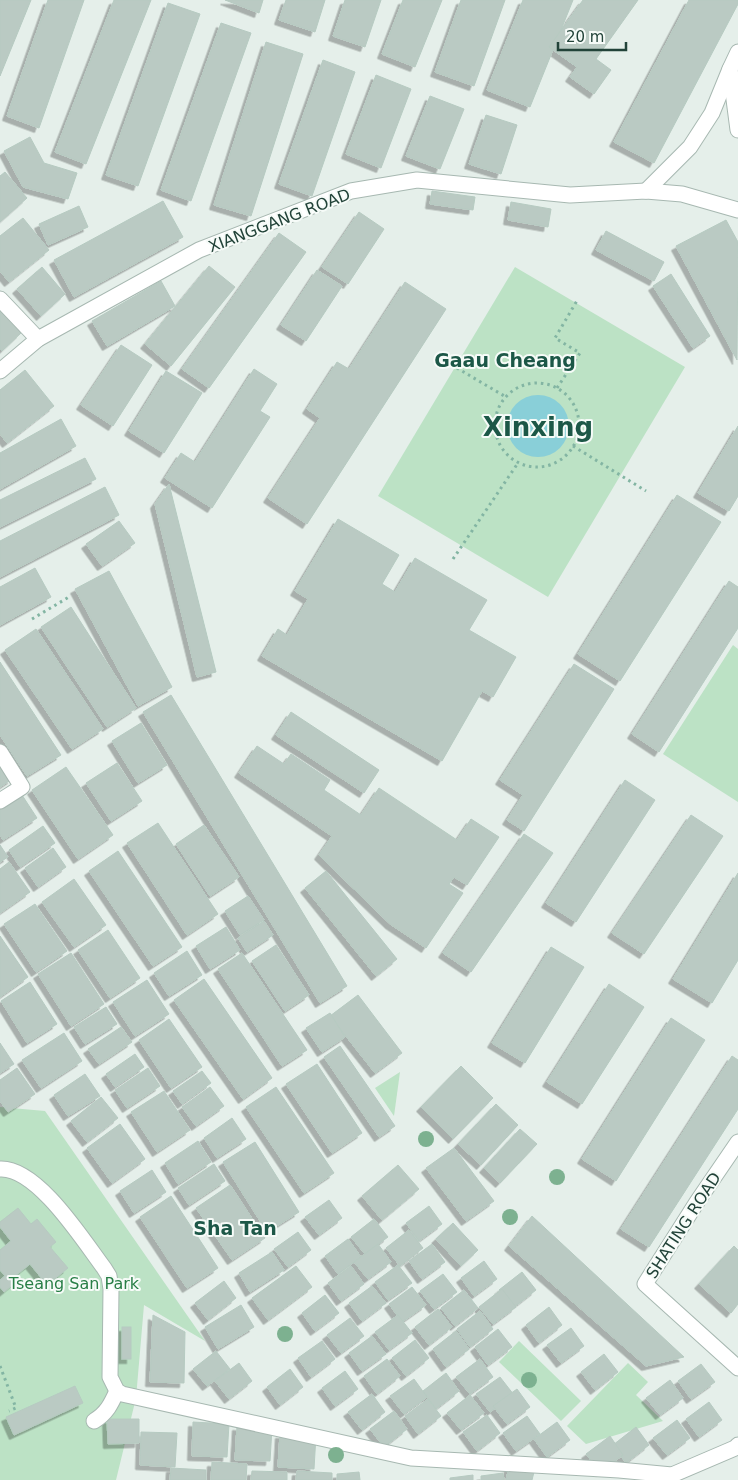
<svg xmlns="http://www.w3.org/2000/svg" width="738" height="1480" viewBox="0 0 738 1480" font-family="'DejaVu Sans',sans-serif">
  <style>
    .green { fill: #bce2c5 }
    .water { fill: #89cfd8 }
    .building { fill: #bacac3; stroke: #b6cac1; filter: url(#shadow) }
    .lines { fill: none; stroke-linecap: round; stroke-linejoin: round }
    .minor-casing { stroke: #a7b8b1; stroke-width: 17 }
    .path { stroke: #83b5a3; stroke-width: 3; stroke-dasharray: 2.5 4; stroke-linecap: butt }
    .minor { stroke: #fff; stroke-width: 15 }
    .tree { fill: #7db190 }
    .labels { text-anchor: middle; stroke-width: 4; stroke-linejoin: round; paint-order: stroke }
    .street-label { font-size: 16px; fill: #224339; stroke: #f6fbf8 }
    .park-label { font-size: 16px; fill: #287e46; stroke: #f6fbf8 }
    .quarter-label { font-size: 19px; font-weight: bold; fill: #1c5747; stroke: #f6fbf8 }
    .town-label { font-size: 26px; font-weight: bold; fill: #1c5747; stroke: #f6fbf8 }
  </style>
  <defs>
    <filter id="shadow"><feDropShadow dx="-4.5" dy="4.5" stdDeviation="0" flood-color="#0004"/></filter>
  </defs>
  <rect width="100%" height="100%" fill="#e5efea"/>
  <g class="green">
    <path d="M515,267L685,367L548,597L378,496Z"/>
    <path d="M733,645L738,649V802L663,754Z"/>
    <path d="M400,1072L394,1116L375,1088Z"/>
    <path d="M0,1107L45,1111L205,1341L144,1305L136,1398L116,1480H0Z"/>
    <path d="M519,1341L581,1401L561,1421L499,1362Z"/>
    <path d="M628,1363L648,1382L636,1395L663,1421L586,1444L567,1426Z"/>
  </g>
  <circle class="water" cx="538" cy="426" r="31"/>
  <g class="building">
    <path d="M0,0H31L0,76Z"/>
    <path d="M48,0H84L39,128L7,116Z"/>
    <path d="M114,0H151L86,164L55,152Z"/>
    <path d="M225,0H263L259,13Z"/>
    <path d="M286,0H325L315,32L279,20Z"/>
    <path d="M345,0H381L365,47L333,36Z"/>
    <path d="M403,0H442L415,67L382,54Z"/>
    <path d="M461,0H505L474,86L435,72Z"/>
    <path d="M523,0H573L530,107L487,90Z"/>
    <path d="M583,0H638L596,59L611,70L594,94L570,77L577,67L549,47Z"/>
    <path d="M689,0H738V4L654,163L614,142Z"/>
    <path d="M168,3L200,14L138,186L106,175Z"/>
    <path d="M221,23L251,33L191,201L161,190Z"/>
    <path d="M266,42L303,54L251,216L214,205Z"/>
    <path d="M323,60L355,72L312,196L279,184Z"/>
    <path d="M376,75L411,89L381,168L346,154Z"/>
    <path d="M430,96L464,109L440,169L406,156Z"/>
    <path d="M486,115L517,125L501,174L469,164Z"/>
    <path d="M30,137L44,163L77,173L68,199L23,187L4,151Z"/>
    <path d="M5,172L27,198L0,222V176Z"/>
    <path d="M432,191L475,197L473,210L430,204Z"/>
    <path d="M163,201L183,237L74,297L54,260Z"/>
    <path d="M511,202L551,209L548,227L508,220Z"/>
    <path d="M79,206L88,227L48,245L39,224Z"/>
    <path d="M359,212L384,229L348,284L322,267Z"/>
    <path d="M23,218L49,250L9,282L0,271V236Z"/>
    <path d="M726,220L738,242L737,360L676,246Z"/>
    <path d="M606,231L664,262L654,281L596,250Z"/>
    <path d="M279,233L306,252L209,388L182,369Z"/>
    <path d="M209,266L235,287L171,366L145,344Z"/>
    <path d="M42,267L65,294L41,316L17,289Z"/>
    <path d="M317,270L342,286L306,341L281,325Z"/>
    <path d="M671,274L710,336L693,348L653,286Z"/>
    <path d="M161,281L175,306L107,346L92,321Z"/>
    <path d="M405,282L446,309L307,524L268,498L320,418L307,409L337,362L349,369Z"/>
    <path d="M0,310L21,333L2,351L0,349Z"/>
    <path d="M121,345L152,365L113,426L81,405Z"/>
    <path d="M254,369L277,384L260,411L270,417L212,508L165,478L181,453L195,462Z"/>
    <path d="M25,370L54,406L7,443L0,434V390Z"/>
    <path d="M166,371L202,393L164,453L129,431Z"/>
    <path d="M61,419L76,446L0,489V453Z"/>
    <path d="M738,426V496L729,511L698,493Z"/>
    <path d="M85,458L96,479L0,527V500Z"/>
    <path d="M169,484L216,672L197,677L155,504Z"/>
    <path d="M105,487L119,515L0,577V541Z"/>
    <path d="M677,495L721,522L620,681L578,654Z"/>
    <path d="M338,519L399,555L382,584L395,592L415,558L487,600L469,630L516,657L493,697L482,691L442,761L262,656L278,629L287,635L308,599L295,591Z"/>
    <path d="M119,521L135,543L102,566L86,544Z"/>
    <path d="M35,568L51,597L0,625V587Z"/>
    <path d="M109,571L172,687L138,706L75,589Z"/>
    <path d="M729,581L738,587V628L659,752L632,734Z"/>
    <path d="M71,607L136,708L107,727L41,627Z"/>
    <path d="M36,629L103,729L72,749L5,650Z"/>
    <path d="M0,662L61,755L27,776L0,735Z"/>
    <path d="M574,664L614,689L524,831L507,820L523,795L500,780Z"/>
    <path d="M171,695L347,986L320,1003L143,712Z"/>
    <path d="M291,712L379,770L364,793L276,735Z"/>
    <path d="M141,723L167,765L138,783L112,741Z"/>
    <path d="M257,746L284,764L291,754L330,780L324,790L361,815L379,788L457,840L471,819L499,837L467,885L454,877L449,884L463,893L426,948L390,924L319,855L332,836L239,773Z"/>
    <path d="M0,760L12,779L0,787Z"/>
    <path d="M117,763L142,801L111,821L86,783Z"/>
    <path d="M66,767L113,835L78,859L32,790Z"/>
    <path d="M625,780L655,800L576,922L546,903Z"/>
    <path d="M22,795L37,818L3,840L0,835V809Z"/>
    <path d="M691,815L723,836L644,954L612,933Z"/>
    <path d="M158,823L218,914L187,935L127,843Z"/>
    <path d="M204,825L239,877L210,896L176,844Z"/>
    <path d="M43,826L55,843L20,867L9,850Z"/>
    <path d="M524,834L553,853L471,972L443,953Z"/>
    <path d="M0,845L8,857L0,862Z"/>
    <path d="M53,848L66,867L38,887L25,868Z"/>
    <path d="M118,851L182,947L153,966L89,871Z"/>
    <path d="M9,862L30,892L0,913V869Z"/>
    <path d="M326,871L397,959L376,976L305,888Z"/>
    <path d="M738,873V960L712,1003L673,979Z"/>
    <path d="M74,879L106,925L74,947L42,902Z"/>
    <path d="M248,896L264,920L240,935L225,911Z"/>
    <path d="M35,904L67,951L36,972L4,924Z"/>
    <path d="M264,921L273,935L247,952L238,938Z"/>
    <path d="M226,927L240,950L210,969L196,946Z"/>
    <path d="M108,930L140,978L110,998L78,950Z"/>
    <path d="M0,936L28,977L0,997Z"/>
    <path d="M276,945L309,995L285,1011L252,961Z"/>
    <path d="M551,947L584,967L525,1063L492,1043Z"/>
    <path d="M187,951L202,975L169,996L154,973Z"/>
    <path d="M71,953L104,1004L71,1026L38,974Z"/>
    <path d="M242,953L307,1050L282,1066L218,969Z"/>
    <path d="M204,979L272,1078L243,1099L174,1000Z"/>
    <path d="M147,980L169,1014L135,1036L113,1002Z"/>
    <path d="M30,982L57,1024L27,1043L1,1001Z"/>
    <path d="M609,984L644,1007L582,1104L547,1082Z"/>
    <path d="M358,995L402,1053L375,1073L330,1016Z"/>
    <path d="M106,1007L117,1024L85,1044L74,1027Z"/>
    <path d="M330,1013L345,1037L322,1052L306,1028Z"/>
    <path d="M671,1018L705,1040L616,1181L582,1159Z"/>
    <path d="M169,1019L202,1067L171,1088L139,1040Z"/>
    <path d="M121,1027L132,1042L99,1064L88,1049Z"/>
    <path d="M64,1033L82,1061L41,1088L22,1060Z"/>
    <path d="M0,1043L14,1064L0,1073Z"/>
    <path d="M340,1046L395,1126L379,1137L324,1057Z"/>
    <path d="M135,1054L144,1067L115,1087L106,1074Z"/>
    <path d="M732,1056L738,1060V1109L649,1247L621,1229Z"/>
    <path d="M317,1064L362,1133L332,1153L286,1084Z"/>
    <path d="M461,1066L493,1098L453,1139L421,1107Z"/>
    <path d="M17,1068L35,1094L8,1112L0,1101V1080Z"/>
    <path d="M148,1068L160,1086L127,1108L115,1090Z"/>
    <path d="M202,1071L211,1083L182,1104L173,1091Z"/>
    <path d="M85,1074L100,1096L68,1116L54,1095Z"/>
    <path d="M210,1087L224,1106L196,1126L182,1107Z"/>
    <path d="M276,1087L334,1173L304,1193L246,1107Z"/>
    <path d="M164,1091L190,1130L157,1152L131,1112Z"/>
    <path d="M101,1097L118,1118L87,1142L71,1121Z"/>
    <path d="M496,1104L518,1125L481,1165L458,1144Z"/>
    <path d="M232,1118L246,1139L217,1158L204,1138Z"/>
    <path d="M120,1124L145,1159L112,1183L87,1148Z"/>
    <path d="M520,1129L537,1144L500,1183L484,1168Z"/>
    <path d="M198,1141L211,1162L178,1184L165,1163Z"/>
    <path d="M255,1142L299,1212L267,1232L223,1162Z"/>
    <path d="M454,1148L494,1201L466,1221L426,1168Z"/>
    <path d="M214,1164L225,1181L189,1205L178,1188Z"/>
    <path d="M398,1165L419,1189L382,1220L362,1196Z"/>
    <path d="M152,1170L166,1192L134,1213L120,1191Z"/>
    <path d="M230,1185L265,1238L232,1260L196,1208Z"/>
    <path d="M171,1196L218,1268L187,1288L140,1217Z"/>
    <path d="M329,1200L342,1218L319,1235L305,1217Z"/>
    <path d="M429,1206L442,1224L419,1241L406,1223Z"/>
    <path d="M18,1208L31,1224L37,1219L56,1242L50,1247L68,1268L47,1285L30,1264L15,1276L18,1280L4,1292L0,1287V1280L5,1276L0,1270V1250L11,1241L0,1227V1222Z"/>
    <path d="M532,1216L684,1357L646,1366L509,1246Z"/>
    <path d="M374,1219L388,1237L365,1254L351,1237Z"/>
    <path d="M453,1223L478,1250L461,1266L436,1239Z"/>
    <path d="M409,1230L423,1248L400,1266L386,1248Z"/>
    <path d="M298,1232L311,1250L288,1267L274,1249Z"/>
    <path d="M348,1239L361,1257L338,1274L325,1256Z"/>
    <path d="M378,1244L391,1262L368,1279L354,1262Z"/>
    <path d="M432,1244L445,1262L422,1279L409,1261Z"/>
    <path d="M734,1246L738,1250V1304L731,1313L699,1284Z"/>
    <path d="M272,1252L284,1270L250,1292L239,1273Z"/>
    <path d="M484,1261L497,1279L474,1296L461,1278Z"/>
    <path d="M398,1265L412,1283L388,1300L375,1282Z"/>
    <path d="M296,1266L312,1287L268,1320L252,1298Z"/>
    <path d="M351,1266L364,1284L341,1301L328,1283Z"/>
    <path d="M522,1272L536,1290L513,1308L499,1290Z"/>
    <path d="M443,1274L457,1292L434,1309L420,1291Z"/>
    <path d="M224,1281L236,1298L208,1320L195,1303Z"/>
    <path d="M372,1286L386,1303L362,1321L349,1303Z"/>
    <path d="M412,1287L426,1305L402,1322L389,1304Z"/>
    <path d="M502,1289L516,1307L493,1324L479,1307Z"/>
    <path d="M464,1290L478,1308L455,1326L441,1308Z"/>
    <path d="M325,1295L339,1313L315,1331L302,1313Z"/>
    <path d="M241,1305L254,1327L218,1349L205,1327Z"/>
    <path d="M549,1307L562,1325L539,1343L526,1325Z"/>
    <path d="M438,1309L452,1327L429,1345L415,1327Z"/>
    <path d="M480,1311L493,1329L470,1347L457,1329Z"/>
    <path d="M153,1315L185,1332L184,1383L150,1382Z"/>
    <path d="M398,1315L412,1333L389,1350L375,1332Z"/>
    <path d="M350,1318L364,1336L341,1353L327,1335Z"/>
    <rect x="122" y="1327" width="9" height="32"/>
    <path d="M571,1328L584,1346L561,1363L547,1345Z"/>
    <path d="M498,1329L512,1347L488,1365L475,1347Z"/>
    <path d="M456,1331L469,1349L446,1367L433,1349Z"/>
    <path d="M372,1336L386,1354L362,1371L349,1353Z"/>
    <path d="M415,1340L429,1358L406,1376L392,1358Z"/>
    <path d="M322,1341L335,1359L311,1377L298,1358Z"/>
    <path d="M216,1351L230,1369L207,1386L193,1369Z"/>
    <path d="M604,1354L618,1372L595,1390L581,1372Z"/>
    <path d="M387,1359L400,1376L377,1394L364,1376Z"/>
    <path d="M480,1359L493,1377L470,1394L456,1377Z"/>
    <path d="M239,1363L252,1381L229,1399L215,1381Z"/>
    <path d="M701,1364L715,1382L691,1399L678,1381Z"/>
    <path d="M290,1369L303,1387L280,1405L267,1387Z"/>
    <path d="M345,1371L358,1389L335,1406L322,1388Z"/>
    <path d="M446,1373L459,1391L436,1409L423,1391Z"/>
    <path d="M500,1377L514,1395L490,1412L476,1394Z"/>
    <path d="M414,1379L427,1397L404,1414L390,1396Z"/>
    <path d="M670,1380L683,1398L660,1415L646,1398Z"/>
    <path d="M75,1386L83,1403L14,1435L6,1417Z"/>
    <path d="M517,1389L530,1407L507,1424L493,1406Z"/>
    <path d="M372,1394L385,1412L362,1430L348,1412Z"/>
    <path d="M470,1395L484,1413L461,1430L447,1413Z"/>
    <path d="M428,1399L441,1416L418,1434L405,1416Z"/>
    <path d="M709,1402L722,1420L699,1437L686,1419Z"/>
    <path d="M394,1411L407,1429L384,1447L370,1429Z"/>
    <path d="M487,1415L500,1433L477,1451L463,1432Z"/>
    <path d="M527,1416L540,1434L516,1451L503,1433Z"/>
    <path d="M107,1419H139V1443L108,1444Z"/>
    <path d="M677,1420L690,1438L667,1455L653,1438Z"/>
    <path d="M193,1422L229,1424L227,1457L192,1456Z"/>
    <path d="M557,1422L570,1440L547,1457L534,1439Z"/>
    <path d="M237,1426L272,1428L270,1461L235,1460Z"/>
    <path d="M636,1427L649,1445L626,1463L613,1445Z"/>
    <path d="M141,1432L177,1433L175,1467L140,1465Z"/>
    <path d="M280,1434L316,1435L314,1469L278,1467Z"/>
    <path d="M610,1436L623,1455L600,1472L586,1454Z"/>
    <path d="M212,1462L247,1464L246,1480H211Z"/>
    <path d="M510,1463L535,1468L532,1480H506Z"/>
    <path d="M171,1468L206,1470V1480H170Z"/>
    <path d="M252,1471L287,1472V1480H251Z"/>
    <path d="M297,1471L332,1473V1480H296Z"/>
    <path d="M359,1472L360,1480H337V1474Z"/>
    <path d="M503,1473L504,1480H481V1476Z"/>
    <path d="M473,1475V1480H450V1478Z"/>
  </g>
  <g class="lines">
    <g class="minor-casing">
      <g id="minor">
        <path d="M738,52L730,69L738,130"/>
        <path d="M646,191L690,147L712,113L730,69"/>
        <path d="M0,299L38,339"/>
        <path d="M0,371L38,339L199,250L351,191L417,180L570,195L646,191L682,194L738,210"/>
        <path d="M0,752L22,787L0,801"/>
        <path d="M738,1142L697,1202L645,1284L738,1368"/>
        <path d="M0,1169C37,1167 83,1240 104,1268L109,1276L111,1289L110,1377L117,1391L122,1394L411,1458L619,1470L672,1475L735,1448L738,1445"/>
        <path d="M94,1421C107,1413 111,1404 117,1391"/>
      </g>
    </g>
    <g class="path">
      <path d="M440,358L506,397"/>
      <circle cx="537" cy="425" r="42"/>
      <path d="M557,388L580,353L555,338L578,299"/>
      <path d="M573,446L646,491"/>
      <path d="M453,559L518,463"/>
      <path d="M32,619L69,597"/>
      <path d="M0,1366L16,1408L9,1411"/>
    </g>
    <use href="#minor" class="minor"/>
  </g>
  <g class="tree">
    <circle cx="426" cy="1139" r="8"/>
    <circle cx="557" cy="1177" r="8"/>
    <circle cx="510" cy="1217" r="8"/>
    <circle cx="285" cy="1334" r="8"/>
    <circle cx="529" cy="1380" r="8"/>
    <circle cx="336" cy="1455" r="8"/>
  </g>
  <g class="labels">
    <g class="street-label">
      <text transform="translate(279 220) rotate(-21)" y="6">XIANGGANG ROAD</text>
      <text transform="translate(683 1225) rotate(-57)" y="6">SHATING ROAD</text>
    </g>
    <g class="park-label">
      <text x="74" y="1289">Tseang San Park</text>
    </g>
    <g class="quarter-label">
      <text x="505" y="367">Gaau Cheang</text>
      <text x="235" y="1235">Sha Tan</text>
    </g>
    <g class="town-label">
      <text x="538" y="436">Xinxing</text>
    </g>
  </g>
  <path d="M558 42v8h68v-8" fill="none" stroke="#224339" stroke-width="2.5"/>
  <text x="566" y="42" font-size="15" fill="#224339" stroke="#f6fbf8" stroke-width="4" paint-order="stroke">20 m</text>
</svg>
